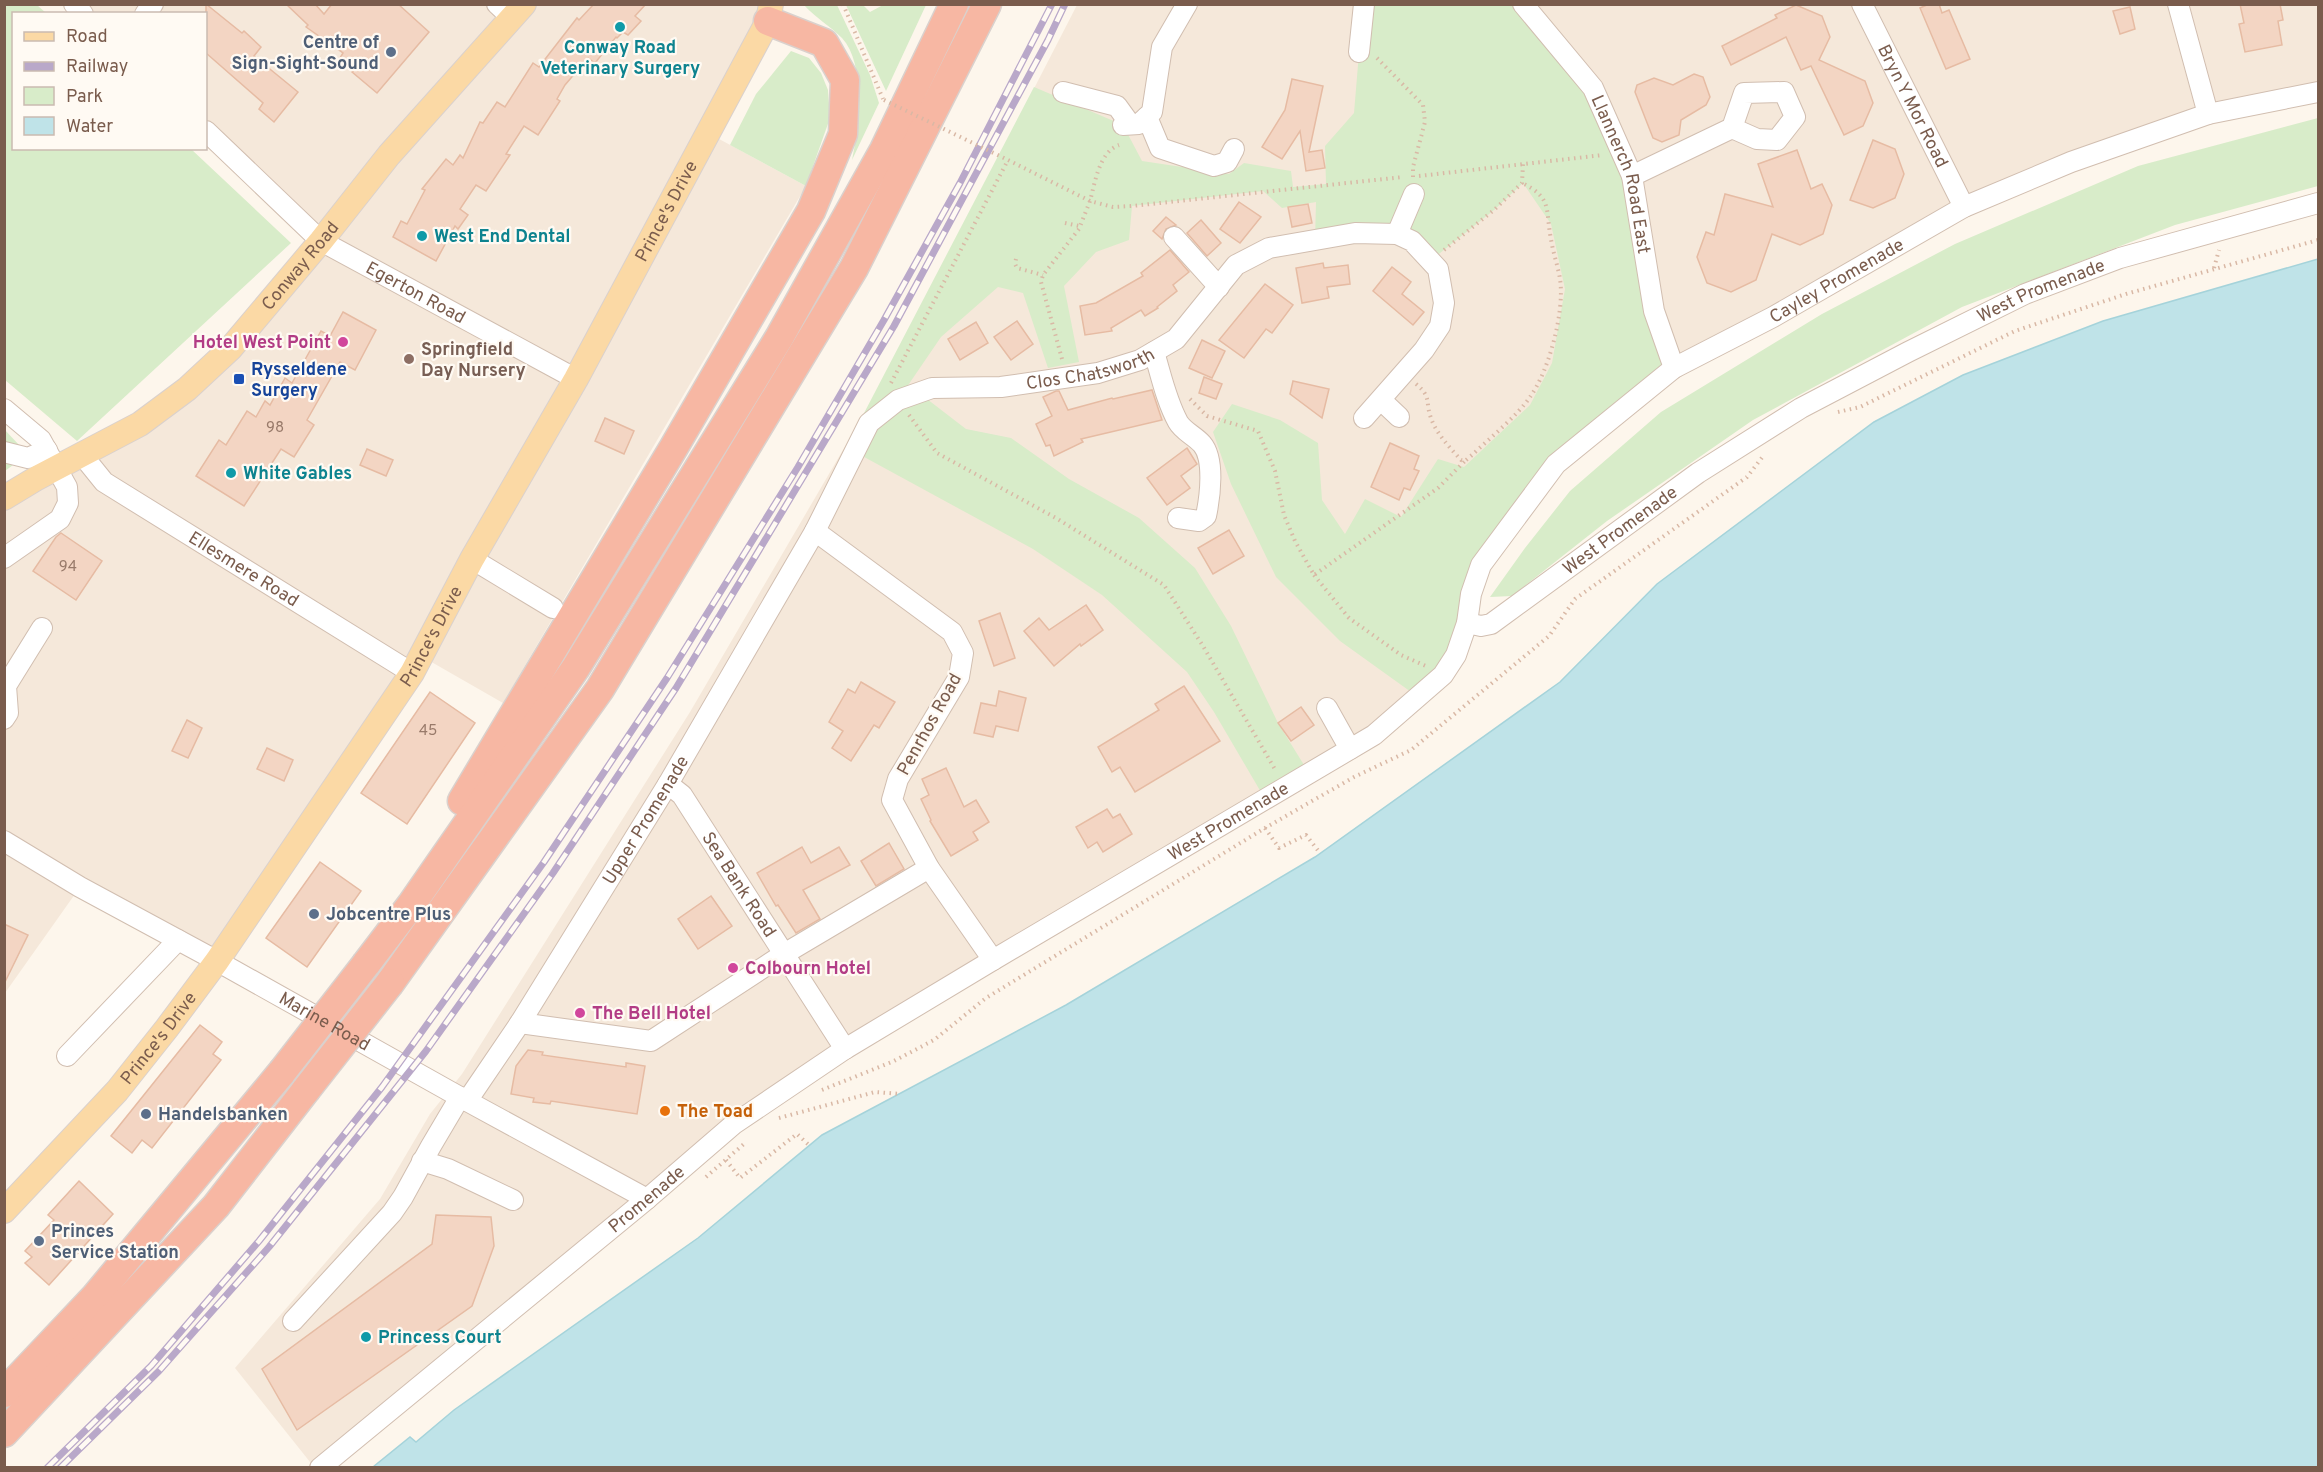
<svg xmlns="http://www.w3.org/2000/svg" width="2323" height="1472" viewBox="0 0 2323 1472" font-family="Overpass,sans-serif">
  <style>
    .residential { fill: #f5e8da }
    .green { fill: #d8ecc9 }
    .water { fill: #bfe3e8; stroke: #a5d3da; stroke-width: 1.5 }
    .building { fill: #f3d5c3; stroke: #e6bba3; stroke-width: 1.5 }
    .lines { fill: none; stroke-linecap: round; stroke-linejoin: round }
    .minor-casing { stroke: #d1beb0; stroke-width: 22 }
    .major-casing { stroke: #dad1cd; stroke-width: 26 }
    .highway-casing { stroke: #dad1cd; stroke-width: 31 }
    .path { stroke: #d9b8a5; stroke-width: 4; stroke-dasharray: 1.5 4.5; stroke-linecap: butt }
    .minor { stroke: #fff; stroke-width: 20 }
    .major { stroke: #fbd9a5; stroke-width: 24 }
    .highway { stroke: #f7b7a3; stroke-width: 28 }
    .rail-casing { stroke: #b9a8c9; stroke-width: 7 }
    .rail { stroke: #fffaf3; stroke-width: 4.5; stroke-dasharray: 14; stroke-linecap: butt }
    .highway-bridge-casing { stroke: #dad1cd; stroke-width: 31; stroke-linecap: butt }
    .path-bridge { stroke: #d9b8a5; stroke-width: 4; stroke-dasharray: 1.5 4.5; stroke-linecap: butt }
    .highway-bridge { stroke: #f7b7a3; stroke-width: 28 }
    .culture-dot { fill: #0f9aa8; stroke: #fffaf3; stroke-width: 2 }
    .service-dot { fill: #5c6f8a; stroke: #fffaf3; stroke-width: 2 }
    .hotel-dot { fill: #d1479c; stroke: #fffaf3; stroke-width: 2 }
    .education-dot { fill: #8d6e63; stroke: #fffaf3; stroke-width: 2 }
    .transit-dot { fill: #1a4fb4; stroke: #fffaf3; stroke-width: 2 }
    .food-dot { fill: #e8710a; stroke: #fffaf3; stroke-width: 2 }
    .labels { text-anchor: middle; stroke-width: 4.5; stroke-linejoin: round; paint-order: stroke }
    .number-label { font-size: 15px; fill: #987a6a }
    .service-label { font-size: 18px; font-weight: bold; fill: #4e5e75; stroke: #fffaf3; text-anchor: start }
    .culture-label { font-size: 18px; font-weight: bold; fill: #0d838f; stroke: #fffaf3; text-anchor: start }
    .street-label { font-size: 18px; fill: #7a5c4d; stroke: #fffaf3 }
    .hotel-label { font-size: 18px; font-weight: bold; fill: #b23c85; stroke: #fffaf3; text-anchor: start }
    .education-label { font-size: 18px; font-weight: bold; fill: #785e54; stroke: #fffaf3; text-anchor: start }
    .transit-label { font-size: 18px; font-weight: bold; fill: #164399; stroke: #fffaf3; text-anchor: start }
    .food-label { font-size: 18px; font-weight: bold; fill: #c56008; stroke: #fffaf3; text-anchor: start }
  </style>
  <rect width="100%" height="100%" fill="#fdf6ec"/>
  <g class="residential">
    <path d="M74,5H771L708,133L806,186L503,703L421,656L217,961L80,887L5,993V498L140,424L320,241L206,131V14L83,13Z"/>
    <path d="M1077,5H2318V92L2208,114L1964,207L1674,368L1556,464L1481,565L1467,623L1374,735L734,1124L314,1467L235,1368L380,1199L430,1114L462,1074L690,712L885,378Z"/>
  </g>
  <g class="green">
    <path d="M4,5H37L46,13L14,14V148L191,149L291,243L77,441L5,380Z"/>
    <path d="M804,5H837L870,75L879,103L852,160C859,129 866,63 842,38C830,26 816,18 804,5Z"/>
    <path d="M846,5H863L870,12L883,5H926L886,91Z"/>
    <path d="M1363,5H1523L1593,88L1632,176L1674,368L1556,464L1481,565L1467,623L1418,697L1340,641L1276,577L1231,484L1213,432L1232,404L1280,420L1318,443L1322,500L1345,534L1365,499L1401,517L1438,459L1464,467L1530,405L1552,363L1565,289L1551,224L1523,183L1494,210L1430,261L1397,234L1315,240L1316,202L1282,208L1263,191L1132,206L1129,240L1096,252L1064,286L1079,362L1048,368L1023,293L998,287L941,337L898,400L927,399L966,429L1011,438L1069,479L1139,518L1195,568L1231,626L1278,723L1309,773L1265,799L1214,712L1187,672L1102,595L1033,549L855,452L862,417L1034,87L1123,125L1142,161L1229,174L1244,163L1291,171L1293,187L1326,184L1325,146L1354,113Z"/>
    <path d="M791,51L809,58L821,73L828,90L830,118L806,186L730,145L756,94Z"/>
    <path d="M2318,118V186L2175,225L1962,307L1753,420L1607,521L1512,596L1490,597L1525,548L1570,491L1661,412L1822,314L1955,244L2138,166Z"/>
    <path d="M4,429L20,446L17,462L5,471Z"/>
  </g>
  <path class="water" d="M2318,259V1467H373L410,1437L416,1442L454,1410L698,1238L822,1135L1066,1005L1315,857L1560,682L1657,584L1874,422L1963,375L2103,321Z"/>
  <g class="building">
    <path d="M206,4L242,33L244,31L261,47L254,56L298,92L274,122L259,109L263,103L206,53Z"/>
    <path d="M286,4H315L324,14L332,4H398L429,32L377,93L352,72L355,69L340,58L343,53L306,27L308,25Z"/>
    <path d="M594,4H646L635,16L641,21L628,35L623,32L617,38L616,37L595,63L588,58L565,85L557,99L560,101L538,135L524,126L506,154L510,155L486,191L476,185L460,209L468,215L458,229L455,226L436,261L393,237L401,221L407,224L425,190L422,189L446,159L453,165L460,155L463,158L480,122L483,123L497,102L505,107L533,63L539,67L577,18L579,20Z"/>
    <path d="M1929,4H1939L1942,13L1949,10L1970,59L1946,69L1920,8Z"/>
    <path d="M2240,4H2280L2283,20L2278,21L2282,45L2245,52L2239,24L2244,23Z"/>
    <path d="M1796,5L1822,16L1830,37L1819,60L1865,81L1873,103L1863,126L1844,135L1811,66L1801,70L1786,37L1731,65L1722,46L1777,18L1775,15Z"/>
    <path d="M2130,7L2135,29L2120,34L2113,11Z"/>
    <path d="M1694,74L1703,77L1710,97L1706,105L1681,120L1679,135L1662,142L1653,138L1635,92L1637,85L1654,78L1673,85Z"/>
    <path d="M1292,79L1323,86L1309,152L1322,150L1325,168L1306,171L1300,131L1282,159L1262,147L1285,110Z"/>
    <path d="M1873,140L1895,149L1904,174L1895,198L1873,208L1850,200Z"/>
    <path d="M1797,150L1811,189L1822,184L1832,205L1823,234L1800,245L1772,234L1756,280L1731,292L1707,283L1697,257L1706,232L1714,235L1725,194L1773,207L1758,164Z"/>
    <path d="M1239,202L1261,217L1240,243L1220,229Z"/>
    <path d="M1308,204L1312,223L1292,227L1288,207Z"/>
    <path d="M1166,217L1176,225L1166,229L1162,239L1153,231Z"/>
    <path d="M1201,220L1221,243L1207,256L1187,233Z"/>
    <path d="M1170,250L1189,272L1173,285L1177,291L1157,307L1158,308L1145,316L1141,310L1111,328L1112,331L1085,335L1080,306L1096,303L1143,276L1141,273Z"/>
    <path d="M1323,263L1324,268L1348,265L1350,284L1327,287L1329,298L1302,303L1296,268Z"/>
    <path d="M1392,267L1411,282L1402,294L1424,312L1413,325L1373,291Z"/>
    <path d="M1265,284L1293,305L1272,333L1266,329L1244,358L1219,340Z"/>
    <path d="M343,312L376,330L355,370L340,362L307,420L314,425L294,457L281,449L244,506L196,476L219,440L226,445L247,411L256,417L265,401L270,405L285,378L292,383L321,331L330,336Z"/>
    <path d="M1017,321L1033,344L1011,360L994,337Z"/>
    <path d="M976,322L988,343L960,360L948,339Z"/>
    <path d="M1202,340L1225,351L1212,378L1189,368Z"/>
    <path d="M1204,377L1222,384L1216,399L1199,393Z"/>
    <path d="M1293,381L1329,389L1322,418L1290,394Z"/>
    <path d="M1152,390L1162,420L1081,439L1083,442L1054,456L1050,445L1046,446L1036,424L1052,416L1043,397L1056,391H1059L1068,410L1112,398L1113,399Z"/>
    <path d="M605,418L634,431L624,454L595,441Z"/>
    <path d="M1390,443L1419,456L1414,469L1419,471L1410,490L1404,488L1399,500L1371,487Z"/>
    <path d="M1187,448L1197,464L1181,476L1190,488L1167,505L1147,478Z"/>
    <path d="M367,449L393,460L386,476L360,465Z"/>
    <path d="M1229,530L1244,556L1213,574L1198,548Z"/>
    <path d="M61,533L102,561L76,600L33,571L56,537Z"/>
    <path d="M1086,605L1103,630L1081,646L1080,644L1054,666L1024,631L1039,618L1049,630Z"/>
    <path d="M1000,613L1015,658L994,666L979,621Z"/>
    <path d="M861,682L895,702L879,728L874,725L851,761L832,748L843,731L829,722L848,689L855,693Z"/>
    <path d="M1184,686L1220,741L1135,792L1120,767L1112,772L1098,747L1159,710L1155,704Z"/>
    <path d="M999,691L1026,698L1018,731L996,726L993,737L974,733L981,703L996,706Z"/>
    <path d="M430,692L475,723L407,824L361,793Z"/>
    <path d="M1301,707L1314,725L1291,741L1278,723Z"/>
    <path d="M187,720L202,728L188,758L172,751Z"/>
    <path d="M267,748L293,760L284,781L257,769Z"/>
    <path d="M946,768L964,807L976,800L989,822L973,832L978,840L951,856L930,821L931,820L921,799L929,795L922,779Z"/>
    <path d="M1107,809L1113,818L1120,814L1132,834L1103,852L1097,842L1088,848L1076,827Z"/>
    <path d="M889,843L904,869L876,886L861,861Z"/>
    <path d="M802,847L811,863L839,847L850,865L803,890L820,919L796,933L778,905L776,906L757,873Z"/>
    <path d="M320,862L361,891L307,967L266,938Z"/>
    <path d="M711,896L732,926L698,949L678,919Z"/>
    <path d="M4,924L28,935L4,984Z"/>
    <path d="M200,1025L222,1042L213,1054L221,1060L152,1148L142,1140L132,1153L111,1136Z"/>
    <path d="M528,1050L543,1052L542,1055L626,1067V1063L645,1066L637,1114L551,1101L550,1104L533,1102L534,1098L511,1094L516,1066Z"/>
    <path d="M79,1181L113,1214L49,1285L25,1263L32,1257L25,1251L54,1220L48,1215Z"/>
    <path d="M436,1215L491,1217L494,1246L472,1306L297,1430L262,1369L432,1244Z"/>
  </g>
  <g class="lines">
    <g class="minor-casing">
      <g id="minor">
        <path d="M74,4L83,14"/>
        <path d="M497,4L512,18"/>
        <path id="s1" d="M1523,4L1593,88L1632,176L1654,311L1674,368"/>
        <path id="s2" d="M1862,4L1964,207"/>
        <path d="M2178,4L2208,114"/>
        <path d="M145,14L153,4"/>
        <path d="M1359,52L1364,4"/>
        <path d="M1063,92L1117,106L1130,124"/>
        <path d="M1147,117L1160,148L1214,166L1227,162L1234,149"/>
        <path d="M1123,125L1139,124L1152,112L1162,47L1187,4"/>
        <path id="s3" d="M206,131L321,241L576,379"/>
        <path d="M1632,176L1732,128L1744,93L1784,92L1795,117L1777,140L1757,139L1732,128"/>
        <path d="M1397,234L1414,194"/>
        <path d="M1174,237L1219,287"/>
        <path d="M1154,352C1161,375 1166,400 1178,422C1183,431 1195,436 1202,444C1215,459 1210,497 1206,516L1199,521L1178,518"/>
        <path d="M1381,400L1399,417"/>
        <path d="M4,409L41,440L67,487L68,503L60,519L4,558"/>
        <path d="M4,452L28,458L47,450"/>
        <path id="s4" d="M83,456L104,482L412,673"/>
        <path d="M815,531L952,632L963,653L959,677L898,779L892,800L929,868L993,960"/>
        <path d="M472,559L553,608"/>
        <path id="s5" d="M1467,623L1481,626L1491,624L1698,473L1801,408L1908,352L2025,294L2120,258L2318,203"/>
        <path d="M1327,708L1350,749"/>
        <path d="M4,719L8,713L6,686L42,628"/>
        <path id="s6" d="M668,784L682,795L845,1049"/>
        <path id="s7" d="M4,841L80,887L217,961L467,1101L647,1199"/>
        <path d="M520,1023L651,1041L784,954L929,868"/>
        <path d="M67,1056L178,940"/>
        <path id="s8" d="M467,1101L520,1023L668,784L815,531L869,423L898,400L932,388L1001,387L1098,373L1140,360L1176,339L1236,265L1269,248L1355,233L1397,234L1412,241L1438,269L1444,303L1440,326L1424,350L1364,418"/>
        <path d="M422,1161L448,1169L513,1200"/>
        <path d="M293,1321L392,1213L403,1197L431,1146L460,1097"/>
        <path id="s9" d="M320,1468L647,1199L734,1124L845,1049L993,960L1374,735L1443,675L1456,655L1467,623L1471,594L1481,565L1556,464L1674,368L1773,317L1964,207L2071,162L2208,114L2318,92"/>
      </g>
    </g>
    <g class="major-casing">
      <g id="major">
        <path id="s10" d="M4,498L37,478L140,424L187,389L230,349L321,241L389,155L524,4"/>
        <path id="s11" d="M4,1211L117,1091L167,1028L217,961L412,673L472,559L576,379L768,21L771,4"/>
      </g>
    </g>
    <g class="highway-casing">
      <g id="highway">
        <path d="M462,801L674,447L811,211L843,134L845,80L824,43L768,21"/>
        <path d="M366,964L411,905L575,669L779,338L884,150L954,4"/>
        <path d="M390,983L600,689L854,268L987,4"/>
        <path d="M4,1393L95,1297L282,1072"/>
        <path d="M4,1433L216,1206L306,1090"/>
      </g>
    </g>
    <g class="path">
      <path d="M843,4L883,99"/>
      <path d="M1377,58L1423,105L1425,122L1413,167V177"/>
      <path d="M1419,176L1603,155"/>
      <path d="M1065,223L1079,226"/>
      <path d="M1444,250L1494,210L1522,183L1523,164"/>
      <path d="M1016,259L1015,264L1017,268L1043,275"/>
      <path d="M2214,268L2219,250"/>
      <path d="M1062,359L1041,282L1043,275L1079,229L1090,201L1113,207L1132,206L1403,177"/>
      <path d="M891,383L1008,160L1090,201C1095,183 1099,152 1119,145"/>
      <path d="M1416,384C1432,397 1425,402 1431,418C1436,433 1450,448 1461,460L1465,461L1472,455C1489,439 1518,415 1530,397C1549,371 1565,311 1560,279C1558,266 1553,253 1551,239C1545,209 1553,198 1522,183"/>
      <path d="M1190,399L1207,416L1258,431L1275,471L1284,515L1295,541L1314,575L1438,488L1465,461"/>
      <path d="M1838,412L1860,407L2015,331L2126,294L2318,240"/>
      <path d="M909,415L937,453L1056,518L1164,585L1203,646L1276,771"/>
      <path d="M1314,575L1349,618L1401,655L1426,666"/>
      <path d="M1265,828L1279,848L1306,835L1320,853"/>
      <path d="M822,1090L894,1061L934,1040L986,998L1265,828L1354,777L1411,750L1549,636L1575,599L1747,477L1764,455"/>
      <path d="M779,1118L875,1092L901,1094"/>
      <path d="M726,1160L740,1178L797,1134L810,1146"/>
      <path d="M706,1177L745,1143"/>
    </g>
    <use href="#minor" class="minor"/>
    <use href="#major" class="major"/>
    <use href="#highway" class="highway"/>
    <g class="rail-casing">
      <g id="rail">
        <path d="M47,1468L151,1366L259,1241L382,1087L544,862L667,678L798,467L884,320L960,183L1052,4"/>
        <path d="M60,1468L159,1371L269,1247L426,1051L553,873L676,688L894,326L1048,40L1065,4"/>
      </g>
    </g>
    <use href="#rail" class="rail"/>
    <g class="highway-bridge-casing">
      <g id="highway-bridge">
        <path d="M282,1072L366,964"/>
        <path d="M306,1090L390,983"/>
      </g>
    </g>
    <path class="path-bridge" d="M884,100L1008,160"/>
    <use href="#highway-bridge" class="highway-bridge"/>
  </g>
  <g class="culture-dot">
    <circle cx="620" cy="27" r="6"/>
    <circle cx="422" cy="236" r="6"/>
    <circle cx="231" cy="473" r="6"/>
    <circle cx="366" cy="1337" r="6"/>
  </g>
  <g class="service-dot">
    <circle cx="391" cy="52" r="6"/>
    <circle cx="314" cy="914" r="6"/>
    <circle cx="146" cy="1114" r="6"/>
    <circle cx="39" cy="1241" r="6"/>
  </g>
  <g class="hotel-dot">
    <circle cx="343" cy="342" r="6"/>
    <circle cx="733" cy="968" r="6"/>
    <circle cx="580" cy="1013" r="6"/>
  </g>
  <circle class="education-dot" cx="409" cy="359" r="6"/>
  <rect class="transit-dot" x="233" y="373" width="12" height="12" rx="3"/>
  <circle class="food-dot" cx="665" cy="1111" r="6"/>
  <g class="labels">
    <g class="number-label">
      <text x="275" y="432">98</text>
      <text x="68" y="571">94</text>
      <text x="428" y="735">45</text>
    </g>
    <g class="service-label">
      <text x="379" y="48" text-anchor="end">Centre of<tspan x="379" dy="21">Sign-Sight-Sound</tspan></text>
      <text x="326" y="920">Jobcentre Plus</text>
      <text x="158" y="1120">Handelsbanken</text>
      <text x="51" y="1237">Princes<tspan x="51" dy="21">Service Station</tspan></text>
    </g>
    <g class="culture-label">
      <text x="620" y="53" text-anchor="middle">Conway Road<tspan x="620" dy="21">Veterinary Surgery</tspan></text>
      <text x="434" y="242">West End Dental</text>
      <text x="243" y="479">White Gables</text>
      <text x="378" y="1343">Princess Court</text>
    </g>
    <g class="street-label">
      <text dy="6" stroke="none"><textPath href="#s2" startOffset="114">Bryn Y Mor Road</textPath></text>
      <text dy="6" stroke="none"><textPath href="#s1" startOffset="201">Llannerch Road East</textPath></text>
      <text dy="6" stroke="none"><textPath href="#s11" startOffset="1204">Prince's Drive</textPath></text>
      <text dy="6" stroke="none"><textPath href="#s10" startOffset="381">Conway Road</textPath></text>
      <text dy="6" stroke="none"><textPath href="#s9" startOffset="1959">Cayley Promenade</textPath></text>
      <text dy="6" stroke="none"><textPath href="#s5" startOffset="670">West Promenade</textPath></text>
      <text dy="6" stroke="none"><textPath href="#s3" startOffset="267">Egerton Road</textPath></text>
      <text dy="6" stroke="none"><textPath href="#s8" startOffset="1022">Clos Chatsworth</textPath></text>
      <text dy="6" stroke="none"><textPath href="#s5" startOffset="184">West Promenade</textPath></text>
      <text dy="6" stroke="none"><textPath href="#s4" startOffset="198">Ellesmere Road</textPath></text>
      <text dy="6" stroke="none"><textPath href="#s11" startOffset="718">Prince's Drive</textPath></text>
      <text transform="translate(929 724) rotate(-61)" y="6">Penrhos Road</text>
      <text dy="6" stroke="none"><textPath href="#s8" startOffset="333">Upper Promenade</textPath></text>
      <text dy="6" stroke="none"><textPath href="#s9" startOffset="1118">West Promenade</textPath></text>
      <text dy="6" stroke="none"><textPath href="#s6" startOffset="124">Sea Bank Road</textPath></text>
      <text dy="6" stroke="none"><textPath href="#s7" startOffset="368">Marine Road</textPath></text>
      <text dy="6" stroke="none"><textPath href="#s11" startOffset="232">Prince's Drive</textPath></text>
      <text dy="6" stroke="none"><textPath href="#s9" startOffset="423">Promenade</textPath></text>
    </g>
    <g class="hotel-label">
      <text x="331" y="348" text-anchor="end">Hotel West Point</text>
      <text x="745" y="974">Colbourn Hotel</text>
      <text x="592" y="1019">The Bell Hotel</text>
    </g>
    <g class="education-label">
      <text x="421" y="355">Springfield<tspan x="421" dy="21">Day Nursery</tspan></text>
    </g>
    <g class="transit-label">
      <text x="251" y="375">Rysseldene<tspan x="251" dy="21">Surgery</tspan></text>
    </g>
    <g class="food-label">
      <text x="677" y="1117">The Toad</text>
    </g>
  </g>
  <rect width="2323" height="1472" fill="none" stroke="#7a5c4d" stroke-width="12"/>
  <rect x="12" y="12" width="195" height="138" fill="#fffaf3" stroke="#cabbb1" stroke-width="1.5"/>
  <rect x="24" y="32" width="30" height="9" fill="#fbd9a5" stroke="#cabbb1" stroke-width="1.5"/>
  <text x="66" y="42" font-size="18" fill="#7a5c4d">Road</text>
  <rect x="24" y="62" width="30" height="9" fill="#b9a8c9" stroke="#cabbb1" stroke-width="1.5"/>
  <text x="66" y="72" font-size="18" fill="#7a5c4d">Railway</text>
  <rect x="24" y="87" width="30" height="18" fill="#d8ecc9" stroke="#cabbb1" stroke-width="1.5"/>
  <text x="66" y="102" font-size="18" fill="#7a5c4d">Park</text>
  <rect x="24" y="117" width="30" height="18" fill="#bfe3e8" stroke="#cabbb1" stroke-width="1.5"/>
  <text x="66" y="132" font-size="18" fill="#7a5c4d">Water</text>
</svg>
